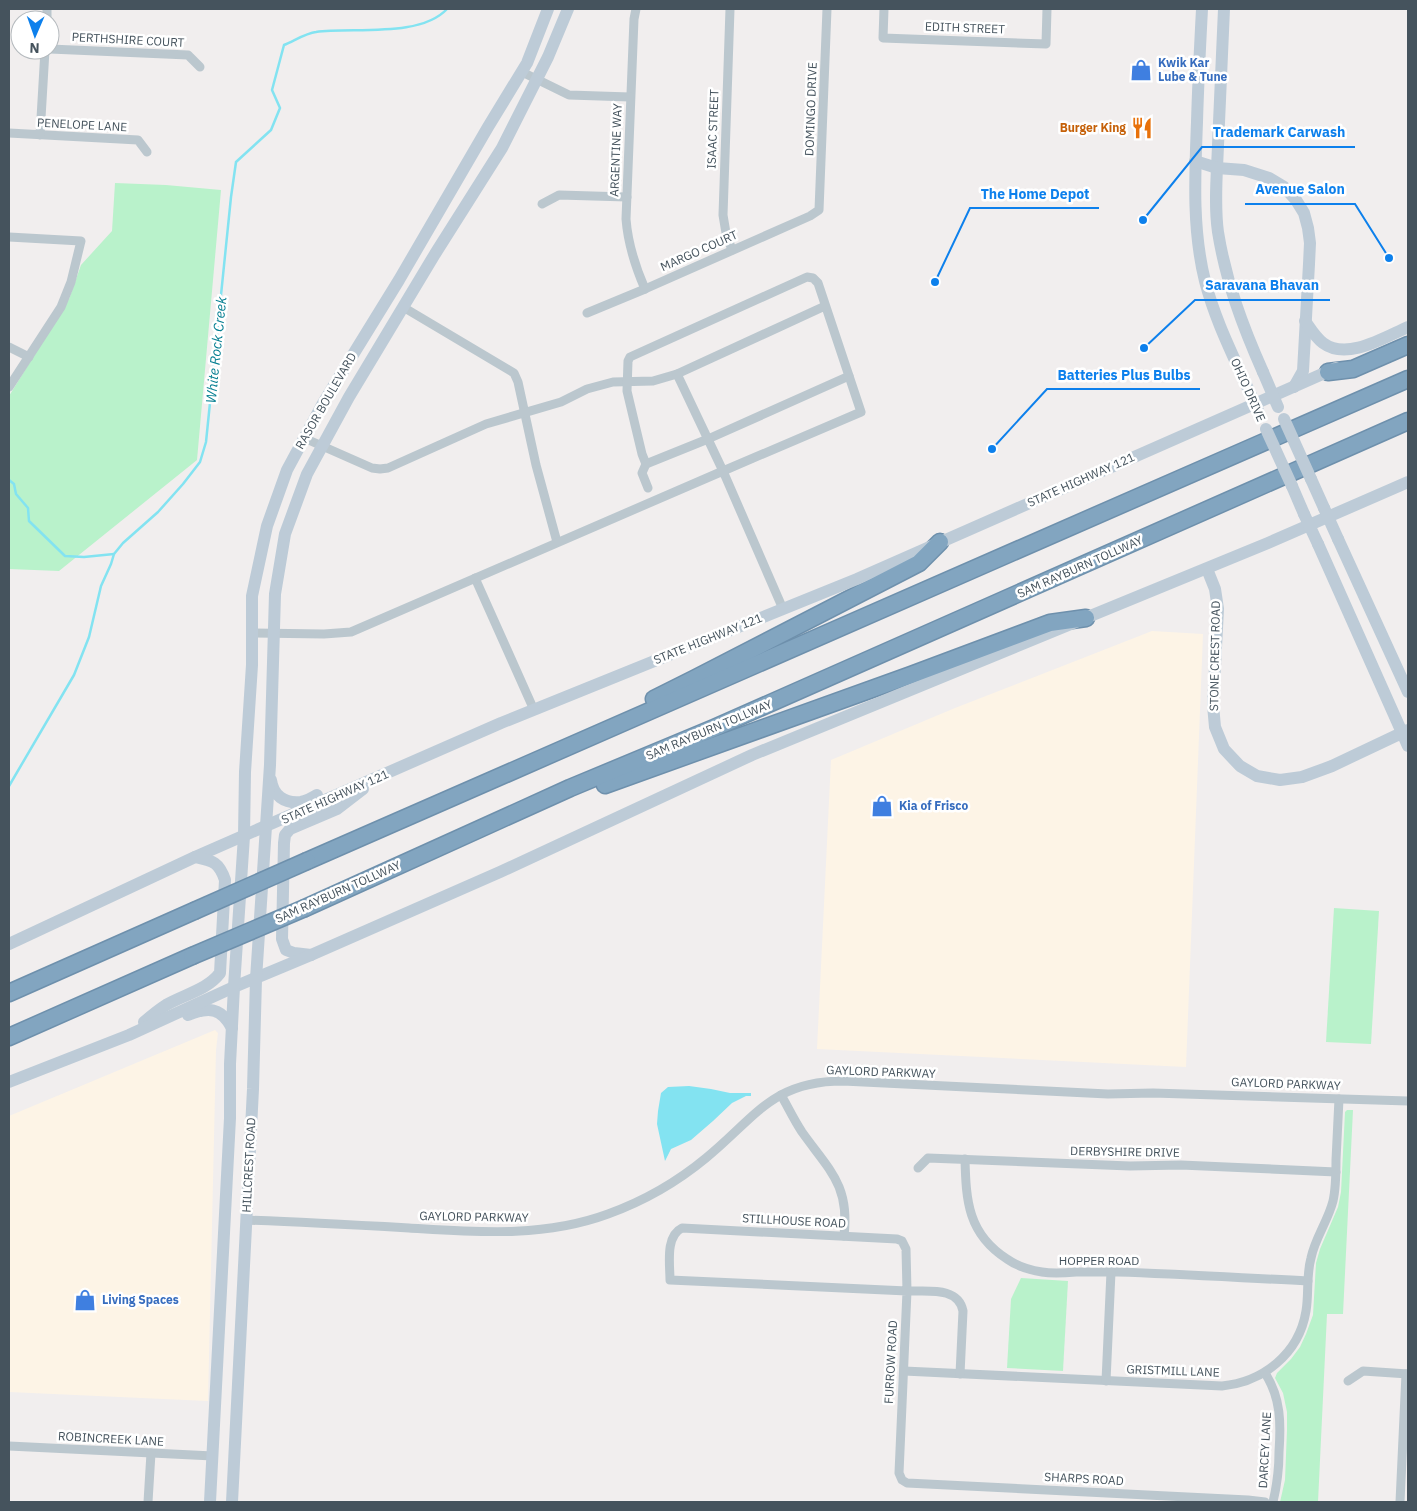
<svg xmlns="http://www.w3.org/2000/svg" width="1417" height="1511" viewBox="0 0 1417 1511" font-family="'IBM Plex Sans',sans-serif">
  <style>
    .commercial { fill: #fdf4e6 }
    .green { fill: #b9f2cb }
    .water { fill: #83e3f1 }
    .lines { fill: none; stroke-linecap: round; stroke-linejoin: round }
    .stream { stroke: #83e3f1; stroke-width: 2.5 }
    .highway-casing { stroke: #6e90ac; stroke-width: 19 }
    .street { stroke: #bbc7ce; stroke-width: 9 }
    .secondary { stroke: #bdcbd7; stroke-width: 12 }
    .highway { stroke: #82a5c0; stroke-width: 16 }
    .highway-bridge-casing { stroke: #6e90ac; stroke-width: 19; stroke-linecap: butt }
    .secondary-bridge { stroke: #bdcbd7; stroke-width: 12 }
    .highway-bridge { stroke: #82a5c0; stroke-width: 16 }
    .labels { text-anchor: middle; stroke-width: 5; stroke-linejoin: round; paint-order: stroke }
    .street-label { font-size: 12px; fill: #45535d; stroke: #fff }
    .shop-label { font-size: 12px; font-weight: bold; fill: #366cbe; stroke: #fff; text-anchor: start }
    .food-label { font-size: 12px; font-weight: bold; fill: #c56008; stroke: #fff; text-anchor: end }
    .water-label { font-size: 14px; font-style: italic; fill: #067f92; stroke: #fff }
    .leader { fill: none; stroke: #0d80ec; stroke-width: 2 }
    .callout-dot { fill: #0d80ec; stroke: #fff; stroke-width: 2 }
    .callout-label { font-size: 14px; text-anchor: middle; font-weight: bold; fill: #0d80ec; stroke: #fff; stroke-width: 5; stroke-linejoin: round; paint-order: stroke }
  </style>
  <rect width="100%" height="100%" fill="#f1eeee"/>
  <g class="commercial">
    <path d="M1152,631L1203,634L1186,1067L817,1049L831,760L955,708Z"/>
    <path d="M215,1030L218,1033L216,1050L208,1401L9,1392V1116Z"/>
  </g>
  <g class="green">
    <path d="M115,183L166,185L221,190L197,460L59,571L9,569V396L69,299L81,265L112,231Z"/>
    <path d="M1334,908L1379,911L1371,1044L1326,1042Z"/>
    <path d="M1347,1110H1353L1343,1314H1327L1318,1502H1280L1285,1480L1287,1430V1412L1283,1393L1275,1378L1277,1373L1291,1359L1300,1347L1306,1334L1313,1315L1316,1263L1320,1249L1338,1207L1341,1192L1345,1112Z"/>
    <path d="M1021,1278L1068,1281L1063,1371L1007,1368L1011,1299Z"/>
  </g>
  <path class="water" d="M689,1086L711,1089L730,1093H751V1096H746L732,1103L713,1121L691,1140L671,1149L665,1161L657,1124L658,1111L661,1093L668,1087Z"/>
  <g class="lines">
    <g class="stream">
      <path d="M9,480L14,484L16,494L28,508L29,521L65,556L84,557L114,554"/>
      <path d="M9,786L74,675L89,637L101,586L111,564L114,554L123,543L158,512L183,484L200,462L206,442L231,197L236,162L271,130L280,108L272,90L284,45C294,41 306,33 316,32C353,27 420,38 447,9"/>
    </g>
    <g class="highway-casing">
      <g id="highway">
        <path d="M1328,372L1353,369L1408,345"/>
        <path d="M654,699L694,679L919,563L940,542"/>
        <path d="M605,785L911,675L1050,623L1086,618"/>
        <path d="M307,861L1408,379"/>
        <path d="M305,908L570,788L714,728L1408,421"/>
        <path d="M9,993L194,911"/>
        <path d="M9,1037L192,956"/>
      </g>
    </g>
    <g class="street">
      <path d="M636,9L634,19L626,219C628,245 635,266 645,289"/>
      <path d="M730,9L723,215L726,233L732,250"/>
      <path d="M884,9L883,38L1046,44L1047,9"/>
      <path d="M47,20V9"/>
      <path d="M50,49L188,55L200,67"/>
      <path d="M522,72L569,95L630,97"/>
      <path d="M9,133L138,140L147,152"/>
      <path d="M40,135L45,50"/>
      <path d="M542,204L559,195L627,197"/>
      <path d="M9,237L81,241L71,282L61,307L9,387"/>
      <path d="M403,307L514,373L518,382L536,465L557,542"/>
      <path d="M587,313L645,289L810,216L819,210L827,9"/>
      <path d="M9,347L29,357"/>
      <path d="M304,438L372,468L380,469L388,468L486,424L561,402L587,389L613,382L653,381L677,374"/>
      <path d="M646,464L708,439L849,376"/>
      <path d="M648,488L642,473L646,464L642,454L627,391L628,361L630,357L807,277L813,278L818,283L861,412L723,471L677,374L825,306"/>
      <path d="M475,578L534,710"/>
      <path d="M252,633L324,634L351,632L723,471L783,609"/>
      <path d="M781,1095C788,1107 794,1120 802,1132C829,1170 850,1185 844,1236"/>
      <path d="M965,1159C966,1201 968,1234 1007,1259C1017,1266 1029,1270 1042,1272C1053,1274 1065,1273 1076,1272C1090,1272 1104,1272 1118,1272C1181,1274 1244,1278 1308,1281"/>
      <path d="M918,1168L928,1158L1130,1166L1181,1165L1336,1172"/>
      <path d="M246,1220C301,1222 355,1225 409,1228C476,1232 543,1238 608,1214C644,1201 677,1182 706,1158C755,1118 772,1081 843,1081L1108,1094L1153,1093L1408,1101"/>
      <path d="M904,1371L1222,1386C1263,1382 1299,1354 1306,1311C1309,1294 1306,1276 1311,1258C1315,1238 1328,1221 1333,1201C1336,1188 1336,1173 1336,1160C1337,1139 1338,1119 1339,1099"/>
      <path d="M1265,1373C1281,1398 1281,1423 1279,1452C1279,1469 1277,1485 1273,1502"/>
      <path d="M960,1374L963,1311C958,1286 927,1292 907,1291L670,1280C670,1265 665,1236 682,1228L897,1239L902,1241L906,1249L907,1291L899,1473L902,1480L907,1483L1248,1500L1265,1502"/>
      <path d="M1106,1381L1111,1272"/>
      <path d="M1348,1381L1363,1371L1408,1374"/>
      <path d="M9,1446L213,1456"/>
      <path d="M148,1502L151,1453"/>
      <path d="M1400,1502L1406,1374"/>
    </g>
    <g class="secondary">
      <path d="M1202,9C1200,47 1198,85 1197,122C1195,175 1192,229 1205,281C1214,316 1229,347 1244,380"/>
      <path d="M1224,9C1222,54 1220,100 1218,145C1217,174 1214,204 1218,232C1226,282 1243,327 1263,372"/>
      <path d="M1195,161L1217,168L1244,170L1269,178L1284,187L1296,200L1304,213L1308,228L1310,243L1309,264L1303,371L1294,387"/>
      <path d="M1305,321C1310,328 1315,337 1323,343C1347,361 1385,337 1408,327"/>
      <path d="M1311,479L1324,508"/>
      <path d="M1292,486L1304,514"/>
      <path d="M1338,539L1408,692"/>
      <path d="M1318,544L1408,746"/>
      <path d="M1207,569L1215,589L1218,609L1213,705L1215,727L1224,749L1240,766L1257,776L1280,780L1302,777L1332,766L1408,730"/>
      <path d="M271,780C273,795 284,804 301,802C306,801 312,798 317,795"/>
      <path d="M9,944L195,857L501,723L857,579L1336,368"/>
      <path d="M311,955L294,953L286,950L282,939L284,843L285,835L290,829L337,809L363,789"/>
      <path d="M188,1015C208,1007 221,1007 232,1028"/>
      <path d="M144,1022C151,1016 158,1010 166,1005C185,994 207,990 220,973L225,880C219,862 213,861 195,857"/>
      <path d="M9,1082L129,1035L234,987L311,955L500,872L752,755L1268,543L1408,482"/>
      <path d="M210,1502L230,1118V1064L234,987L244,836L245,772L252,665V596L267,526L287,470L322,405L399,280L488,127L527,63L548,9"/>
      <path d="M232,1502L253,1089L256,979L270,765L275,594L285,534L307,474L349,397L435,254L502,148L548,57L568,9"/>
    </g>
    <use href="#highway" class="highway"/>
    <g class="highway-bridge-casing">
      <g id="highway-bridge">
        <path d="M194,911L307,861"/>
        <path d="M192,956L305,908"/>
      </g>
    </g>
    <g class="secondary-bridge">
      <path d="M1263,372L1278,407"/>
      <path d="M1244,380L1259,413"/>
      <path d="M1284,419L1311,479"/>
      <path d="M1266,429L1292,486"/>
      <path d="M1324,508L1338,539"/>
      <path d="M1304,514L1318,544"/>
    </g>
    <use href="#highway-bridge" class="highway-bridge"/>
  </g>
  <defs>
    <g id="shop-bare" transform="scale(1.725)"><path d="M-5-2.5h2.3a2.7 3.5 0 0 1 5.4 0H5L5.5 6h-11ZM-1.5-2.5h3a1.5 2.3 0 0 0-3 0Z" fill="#3f7fe0" stroke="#fff" stroke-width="2.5" paint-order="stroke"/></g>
    <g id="restaurant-bare" transform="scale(1.725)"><path d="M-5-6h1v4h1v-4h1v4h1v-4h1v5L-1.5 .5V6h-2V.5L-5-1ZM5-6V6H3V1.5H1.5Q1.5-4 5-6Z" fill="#e8710a" stroke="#fff" stroke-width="2.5" paint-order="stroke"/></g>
  </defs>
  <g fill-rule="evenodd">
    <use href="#shop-bare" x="1141" y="70"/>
    <use href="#restaurant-bare" x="1142" y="128"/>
    <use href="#shop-bare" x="882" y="806"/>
    <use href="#shop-bare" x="85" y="1300"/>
  </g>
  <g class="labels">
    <g class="street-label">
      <text transform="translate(965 28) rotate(2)" y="4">EDITH STREET</text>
      <text transform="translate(128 40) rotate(3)" y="4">PERTHSHIRE COURT</text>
      <text transform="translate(811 109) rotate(-88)" y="4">DOMINGO DRIVE</text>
      <text transform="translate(82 125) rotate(3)" y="4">PENELOPE LANE</text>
      <text transform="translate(713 129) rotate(-88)" y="4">ISAAC STREET</text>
      <text transform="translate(616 150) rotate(-88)" y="4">ARGENTINE WAY</text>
      <text transform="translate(699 251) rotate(-24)" y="4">MARGO COURT</text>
      <text transform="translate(1248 390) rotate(66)" y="4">OHIO DRIVE</text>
      <text transform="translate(326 401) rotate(-60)" y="4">RASOR BOULEVARD</text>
      <text transform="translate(1081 480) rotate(-24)" y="4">STATE HIGHWAY 121</text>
      <text transform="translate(1080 567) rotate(-24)" y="4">SAM RAYBURN TOLLWAY</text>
      <text transform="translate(708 639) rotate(-22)" y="4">STATE HIGHWAY 121</text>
      <text transform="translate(1215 656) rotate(-89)" y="4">STONE CREST ROAD</text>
      <text transform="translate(709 730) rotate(-23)" y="4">SAM RAYBURN TOLLWAY</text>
      <text transform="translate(335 797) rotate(-24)" y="4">STATE HIGHWAY 121</text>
      <text transform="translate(338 892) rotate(-24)" y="4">SAM RAYBURN TOLLWAY</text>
      <text transform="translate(881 1072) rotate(2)" y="4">GAYLORD PARKWAY</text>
      <text transform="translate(1286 1084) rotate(2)" y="4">GAYLORD PARKWAY</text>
      <text transform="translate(1125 1152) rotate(1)" y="4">DERBYSHIRE DRIVE</text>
      <text transform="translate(249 1165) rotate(-87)" y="4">HILLCREST ROAD</text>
      <text transform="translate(474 1217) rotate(1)" y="4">GAYLORD PARKWAY</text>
      <text transform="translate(794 1221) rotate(3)" y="4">STILLHOUSE ROAD</text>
      <text x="1099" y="1265">HOPPER ROAD</text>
      <text transform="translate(891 1362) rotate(-87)" y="4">FURROW ROAD</text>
      <text transform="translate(1173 1371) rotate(2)" y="4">GRISTMILL LANE</text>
      <text transform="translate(111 1439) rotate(3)" y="4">ROBINCREEK LANE</text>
      <text transform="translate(1265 1450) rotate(-87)" y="4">DARCEY LANE</text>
      <text transform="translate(1084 1479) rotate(3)" y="4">SHARPS ROAD</text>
    </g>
    <g class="shop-label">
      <text x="1158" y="67">Kwik Kar<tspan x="1158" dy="14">Lube &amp; Tune</tspan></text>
      <text x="899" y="810">Kia of Frisco</text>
      <text x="102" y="1304">Living Spaces</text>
    </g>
    <g class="food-label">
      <text x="1126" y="132">Burger King</text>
    </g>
    <g class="water-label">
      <text transform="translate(216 350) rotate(-84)" y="5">White Rock Creek</text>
    </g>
  </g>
  <path class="leader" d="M1143 220L1202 147H1355M1389 258L1355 204H1245M935 282L970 208H1099M1144 348L1195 300H1330M992 449L1047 389H1200"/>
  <g class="callout-dot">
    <circle cx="1143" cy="220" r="5"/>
    <circle cx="1389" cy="258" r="5"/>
    <circle cx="935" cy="282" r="5"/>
    <circle cx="1144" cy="348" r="5"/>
    <circle cx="992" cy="449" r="5"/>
  </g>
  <g class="callout-label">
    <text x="1279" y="137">Trademark Carwash</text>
    <text x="1300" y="194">Avenue Salon</text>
    <text x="1035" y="199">The Home Depot</text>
    <text x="1262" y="290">Saravana Bhavan</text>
    <text x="1124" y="380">Batteries Plus Bulbs</text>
  </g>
  <rect width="1417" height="1511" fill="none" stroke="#45535d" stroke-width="20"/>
  <g transform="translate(35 35) rotate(182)"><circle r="24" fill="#ffffff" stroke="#b5babe"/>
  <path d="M0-4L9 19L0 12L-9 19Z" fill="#0d80ec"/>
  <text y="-8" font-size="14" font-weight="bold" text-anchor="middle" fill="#45535d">N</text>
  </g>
</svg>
